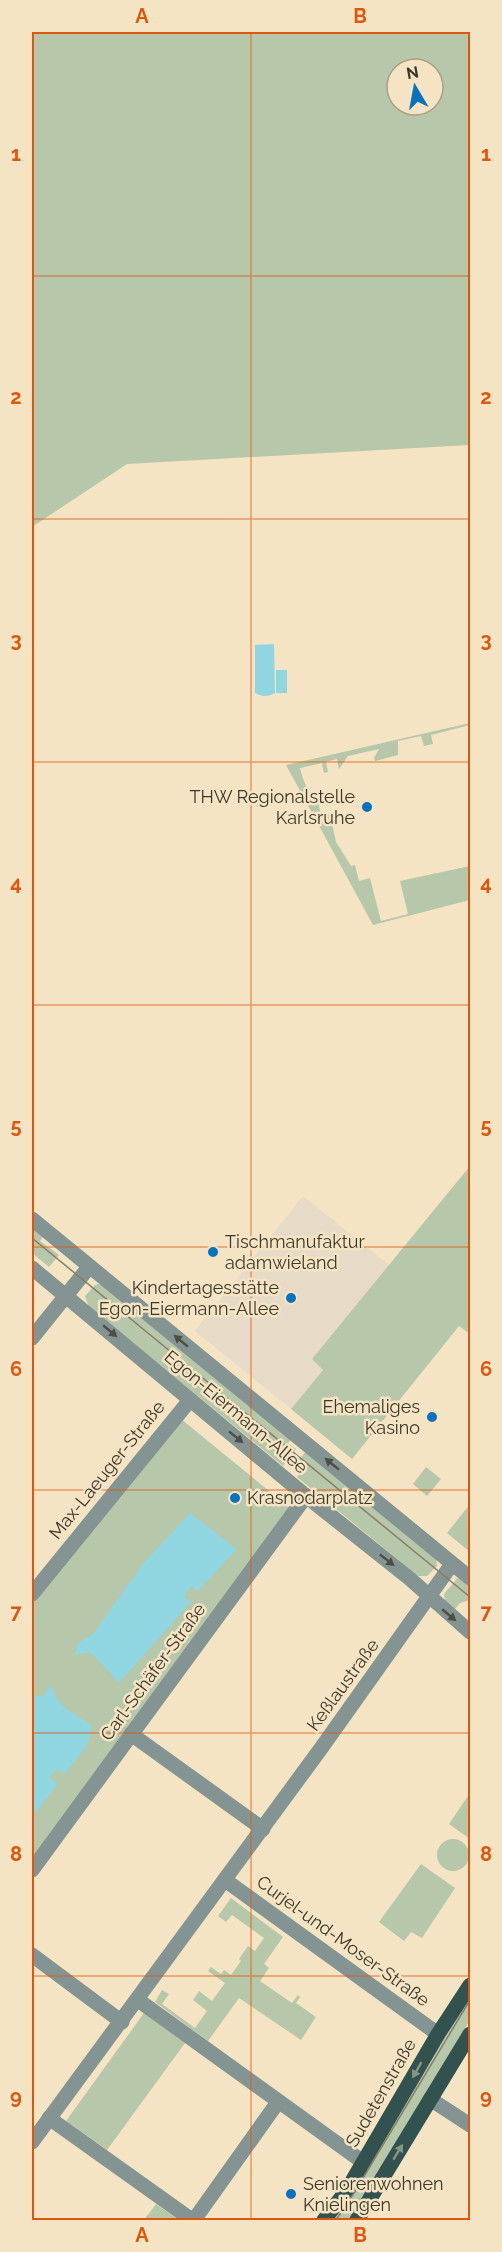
<svg xmlns="http://www.w3.org/2000/svg" width="502" height="2252" viewBox="0 0 502 2252" font-family="Raleway,sans-serif">
  <style>
    .education { fill: #e7dbc7 }
    .green { fill: #b7c7a9; fill-rule: evenodd }
    .water { fill: #8fd6e0 }
    .lines { fill: none; stroke-linecap: round; stroke-linejoin: round }
    .minor { stroke: #839492; stroke-width: 15 }
    .major { stroke: #31524e; stroke-width: 15 }
    .tram { stroke: #887e69; stroke-width: 1.5 }
    .oneway { fill: #4e4e44 }
    .oneway2 { fill: #899483 }
    .grid { fill: none; stroke: #df570e; stroke-width: 1.5; stroke-opacity: 0.55 }
    .poi-dot { fill: #0872bd; stroke: #f4e4c4; stroke-width: 2 }
    .labels { text-anchor: middle; stroke-width: 5; stroke-linejoin: round; paint-order: stroke }
    .poi-label { font-size: 18px; fill: #3d372a; stroke: #f4e4c4; text-anchor: end }
    .street-label { font-size: 18px; fill: #3d372a; stroke: #f4e4c4 }
    .neatline { fill: none; stroke: #df570e; stroke-width: 2 }
    .grid-label { font-size: 20px; text-anchor: middle; font-weight: bold; fill: #df570e }
  </style>
  <rect width="100%" height="100%" fill="#f4e4c4"/>
  <path class="education" d="M303,1196L389,1265L312,1359L323,1370L291,1409L195,1331Z"/>
  <g class="green">
    <path d="M32,32H470V445L127,464L32,527ZM397,69H433V105H397Z"/>
    <path d="M470,723V725L431,735L433,744L424,746L421,736L398,741V755L375,761L374,758L379,749L348,756L339,769L337,759L326,762L328,772L324,773L322,763L300,768C304,784 308,792 318,801L321,815L330,814L336,842L351,866L355,865L359,881L370,878L381,921L408,914L400,881L470,866V900L373,925L286,765Z"/>
    <path d="M470,1166V1334L459,1326L352,1459L291,1409L323,1370L312,1359Z"/>
    <path d="M32,1224L44,1235L40,1241L59,1255L49,1267L32,1253Z"/>
    <path d="M98,1284L105,1285L293,1438L288,1443L296,1449L283,1466L89,1307L85,1296L95,1285Z"/>
    <path d="M181,1419L291,1509L32,1862V1603Z"/>
    <path d="M307,1450L436,1556L437,1566L427,1576H418L297,1477L301,1472L294,1466Z"/>
    <path d="M426,1467L441,1479L427,1496L413,1484Z"/>
    <path d="M470,1504V1552L447,1533Z"/>
    <path d="M463,1577L470,1581L469,1589L470,1591V1600L460,1603L454,1610L445,1601L444,1594L456,1580L455,1579Z"/>
    <path d="M470,1793V1839L449,1824Z"/>
    <circle cx="453" cy="1855" r="16"/>
    <path d="M421,1864L455,1888L422,1938L411,1932L404,1941L379,1922Z"/>
    <path d="M231,1898L283,1937L264,1964L269,1968L260,1981L292,2003L298,1995L300,1997L296,2003L316,2017L301,2040L239,1998L208,2041L155,2002L162,1990L169,1994L162,2004L195,2028L207,2011L193,2000L199,1991L212,2001L225,1983L208,1971L211,1967L221,1974L224,1970L231,1975L241,1961L239,1959L248,1946L255,1951L264,1938L232,1915L226,1922L218,1916Z"/>
    <path d="M470,1991V2020L351,2220H330Z"/>
    <path d="M144,2013L185,2043L107,2150L66,2121Z"/>
    <path d="M156,2204L179,2220H144Z"/>
  </g>
  <g class="water">
    <path d="M274,644L275,693C267,697 263,697 255,693V645Z"/>
    <rect x="276" y="670" width="11" height="23"/>
    <path d="M190,1513L237,1549L198,1591L191,1586L184,1597L191,1602L119,1683L90,1652L74,1655L78,1643L93,1634L143,1564Z"/>
    <path d="M50,1686C55,1691 53,1694 57,1699C64,1709 80,1717 90,1724C96,1741 74,1761 65,1774L57,1769L50,1778L58,1784L32,1817V1696H43Z"/>
  </g>
  <g class="lines">
    <g class="minor">
      <path d="M32,1219L470,1578"/>
      <path d="M32,1268L306,1496L409,1578L470,1632"/>
      <path d="M32,1338L89,1267"/>
      <path d="M32,1594L190,1400"/>
      <path d="M131,1734L263,1829"/>
      <path d="M32,1870L306,1496"/>
      <path d="M225,1880L438,2034"/>
      <path d="M32,1955L122,2022"/>
      <path d="M138,2000L363,2162"/>
      <path d="M430,2099L470,2125"/>
      <path d="M49,2118L192,2220"/>
      <path d="M32,2142L322,1747L452,1564"/>
      <path d="M194,2220L278,2102"/>
    </g>
    <g class="major">
      <path d="M324,2220L347,2190L438,2034L470,1985"/>
      <path d="M357,2220L470,2034"/>
    </g>
    <g class="tram">
      <path d="M32,1238L470,1597"/>
      <path d="M336,2220L354,2193L470,2000"/>
    </g>
  </g>
  <defs><path id="oneway-solid" d="M-6-.8H1V-3.2L6.5 0L1 3.2V.8H-6Z" transform="scale(1.5)"/></defs>
  <g class="oneway">
    <use href="#oneway-solid" transform="translate(110 1331) rotate(40)"/>
    <use href="#oneway-solid" transform="translate(181 1341) rotate(-141)"/>
    <use href="#oneway-solid" transform="translate(236 1437) rotate(39)"/>
    <use href="#oneway-solid" transform="translate(332 1464) rotate(-141)"/>
    <use href="#oneway-solid" transform="translate(387 1560) rotate(38)"/>
    <use href="#oneway-solid" transform="translate(449 1615) rotate(40)"/>
  </g>
  <g class="oneway2">
    <use href="#oneway-solid" transform="translate(417 2070) rotate(120)"/>
    <use href="#oneway-solid" transform="translate(398 2152) rotate(-59)"/>
  </g>
  <path class="grid" d="M251,32V2220M32,276H470M32,519H470M32,762H470M32,1005H470M32,1247H470M32,1490H470M32,1733H470M32,1976H470"/>
  <g class="poi-dot">
    <circle cx="367" cy="807" r="6"/>
    <circle cx="213" cy="1252" r="6"/>
    <circle cx="291" cy="1298" r="6"/>
    <circle cx="432" cy="1417" r="6"/>
    <circle cx="235" cy="1498" r="6"/>
    <circle cx="291" cy="2194" r="6"/>
  </g>
  <g class="labels">
    <g class="poi-label">
      <text x="355" y="803">THW Regionalstelle<tspan x="355" dy="21">Karlsruhe</tspan></text>
      <text x="225" y="1248" text-anchor="start">Tischmanufaktur<tspan x="225" dy="21">adamwieland</tspan></text>
      <text x="279" y="1294">Kindertagesstätte<tspan x="279" dy="21">Egon-Eiermann-Allee</tspan></text>
      <text x="420" y="1413">Ehemaliges<tspan x="420" dy="21">Kasino</tspan></text>
      <text x="247" y="1504" text-anchor="start">Krasnodarplatz</text>
      <text x="303" y="2190" text-anchor="start">Seniorenwohnen<tspan x="303" dy="21">Knielingen</tspan></text>
    </g>
    <g class="street-label">
      <text transform="translate(236 1412) rotate(40)" y="6">Egon-Eiermann-Allee</text>
      <text transform="translate(107 1470) rotate(-51)" y="6">Max-Laeuger-Straße</text>
      <text transform="translate(153 1672) rotate(-54)" y="6">Carl-Schäfer-Straße</text>
      <text transform="translate(343 1685) rotate(-54)" y="6">Keßlaustraße</text>
      <text transform="translate(343 1941) rotate(36)" y="6">Curjel-und-Moser-Straße</text>
      <text transform="translate(381 2093) rotate(-60)" y="6">Sudetenstraße</text>
    </g>
  </g>
  <rect width="502" height="2252" fill="none" stroke="#f4e4c4" stroke-width="66"/>
  <g transform="translate(415 87) rotate(350)"><circle r="28" fill="#f4e4c4" stroke="#ab9f86" stroke-width="1.5"/>
  <path d="M0-4.5L10 22L0 15L-10 22Z" fill="#0872bd"/>
  <text y="-9" font-size="16" font-weight="bold" text-anchor="middle" fill="#3d372a">N</text>
  </g>
  <rect x="33" y="33" width="436" height="2186" class="neatline"/>
  <g class="grid-label">
    <text x="142" y="23">A</text>
    <text x="360" y="23">B</text>
    <text x="16" y="161">1</text>
    <text x="486" y="161">1</text>
    <text x="16" y="404">2</text>
    <text x="486" y="404">2</text>
    <text x="16" y="647">3</text>
    <text x="486" y="647">3</text>
    <text x="16" y="890">4</text>
    <text x="486" y="890">4</text>
    <text x="16" y="1133">5</text>
    <text x="486" y="1133">5</text>
    <text x="16" y="1376">6</text>
    <text x="486" y="1376">6</text>
    <text x="16" y="1619">7</text>
    <text x="486" y="1619">7</text>
    <text x="16" y="1861">8</text>
    <text x="486" y="1861">8</text>
    <text x="16" y="2104">9</text>
    <text x="486" y="2104">9</text>
    <text x="142" y="2242">A</text>
    <text x="360" y="2242">B</text>
  </g>
</svg>
